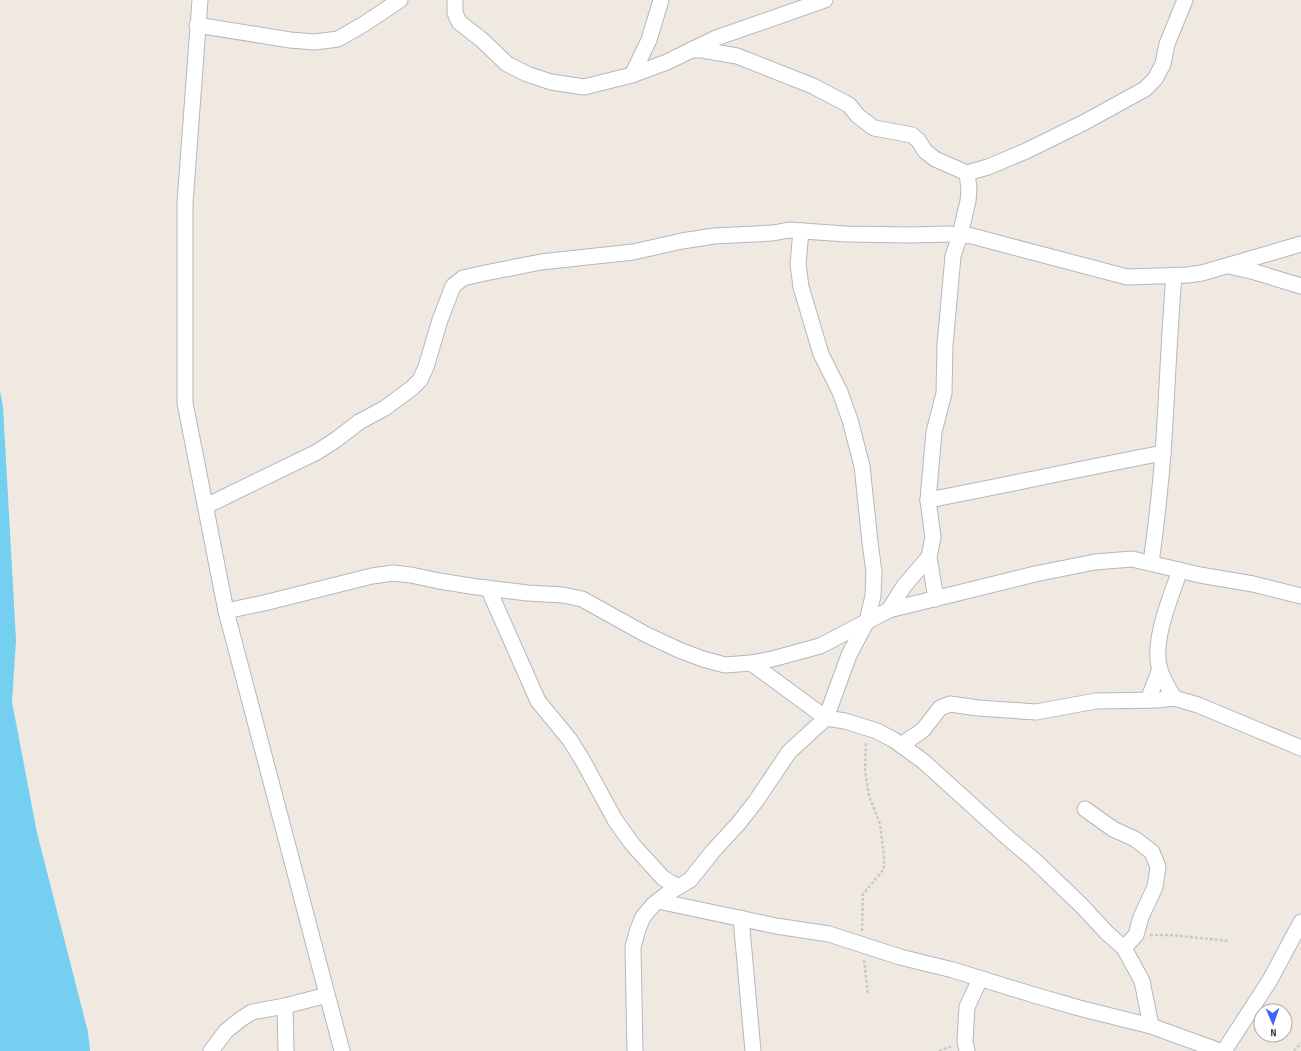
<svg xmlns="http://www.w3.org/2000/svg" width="1301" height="1051" viewBox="0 0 1301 1051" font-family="'Sofia Sans Condensed',sans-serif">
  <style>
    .water { fill: #75cff0 }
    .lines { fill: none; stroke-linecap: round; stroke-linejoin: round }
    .minor-casing { stroke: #b4b7c1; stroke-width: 17 }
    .path { stroke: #c9c9c9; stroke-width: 2.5; stroke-dasharray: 3 2; stroke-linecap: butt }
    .minor { stroke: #fff; stroke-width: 15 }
  </style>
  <rect width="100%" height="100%" fill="#efe9e1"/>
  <path class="water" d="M0,391L3,407L16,640L12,702L37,833L88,1032L90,1051H0Z"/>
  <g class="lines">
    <g class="minor-casing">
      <g id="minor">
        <path d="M200,0L185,203V403L226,611L342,1051"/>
        <path d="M455,0V13L459,22L482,40L507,64L527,74L551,82L584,87L632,75L667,62L716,38L825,0"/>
        <path d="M197,25L290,40L315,42L338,39L364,24L400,0"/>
        <path d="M691,50H702L737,56L813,86L849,105L858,116L874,128L912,135L918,140L925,151L935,159L967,173L988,167L1026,151L1085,122L1145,89L1155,79L1163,64L1167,44L1185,0"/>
        <path d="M632,75L649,40L661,0"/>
        <path d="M1229,266L1255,272L1301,286"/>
        <path d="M928,500C1007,485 1084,468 1163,453"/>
        <path d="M206,506L317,452L337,439L359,422L385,408L412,388L420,380L426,367L440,320L453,286L463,278L485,273L541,262L633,252L682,241L714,236L773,233L789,230L846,234L910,235L950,234L972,236L1127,277L1188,275L1202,273L1301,244"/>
        <path d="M1151,563C1156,527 1160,491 1163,454C1167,395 1169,335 1174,276"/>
        <path d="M1180,570C1171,597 1151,642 1160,670C1163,679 1169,689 1174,698L1198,705L1301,748"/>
        <path d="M488,588L538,701L570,740L583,761L615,820L633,845L663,878L678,887"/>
        <path d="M936,599L929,557L933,537L928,500L934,432L944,393L945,345L953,256L960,235L968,201L969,189L967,173"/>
        <path d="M889,610L904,586L929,557"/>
        <path d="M226,611L264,603L372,576L393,573L411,575L439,581L477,587L528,593L563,595L582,599L645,634L679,650L703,659L725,665L751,663L772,659L820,646L889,610L1035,574L1095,562L1132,559L1200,575L1253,584L1301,596"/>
        <path d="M751,663L826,718L845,721L877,731L894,740L923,761L1009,839L1033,859L1082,906L1107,933L1124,948L1142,981L1151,1026"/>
        <path d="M1148,700L1160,669"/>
        <path d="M901,745L923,730L940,708L950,704L978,708L1036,712L1096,701L1159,700L1174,698"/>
        <path d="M1085,809L1113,829L1135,839L1152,852L1158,867L1155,887L1141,917L1136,935L1124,948"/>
        <path d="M658,901L776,926L829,934L900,957L953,970L1034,995L1079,1008L1151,1026L1220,1051"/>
        <path d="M741,918L753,1051"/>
        <path d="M285,1006L286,1051"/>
        <path d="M211,1051L226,1031L241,1019L252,1012L285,1006L327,995"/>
        <path d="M635,1051L633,947L638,929L643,917L653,905L668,893L690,880L713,851L738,824L756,801L789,752L826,718L849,655L867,621L873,596L874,572L870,542L862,466L850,420L840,392L821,354L801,287L798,264L801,231"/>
        <path d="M967,1051L965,1041L967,1007L980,979"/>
        <path d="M1224,1051L1270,980L1301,922"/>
      </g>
    </g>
    <g class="path">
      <path d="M862,931L863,894L884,869V857L880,824L869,796L865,771L866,742"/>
      <path d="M1150,935H1170L1229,941"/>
      <path d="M864,960L868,994"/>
      <path d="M939,1051L952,1046"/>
      <path d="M1294,1051L1301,1043"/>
    </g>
    <use href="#minor" class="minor"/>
  </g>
  <g transform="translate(1273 1023) rotate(178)"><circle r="19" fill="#ffffff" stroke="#ababab"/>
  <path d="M0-3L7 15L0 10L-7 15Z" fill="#4264fb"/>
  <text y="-6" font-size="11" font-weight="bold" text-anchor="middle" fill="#2e2e2e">N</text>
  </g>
</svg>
